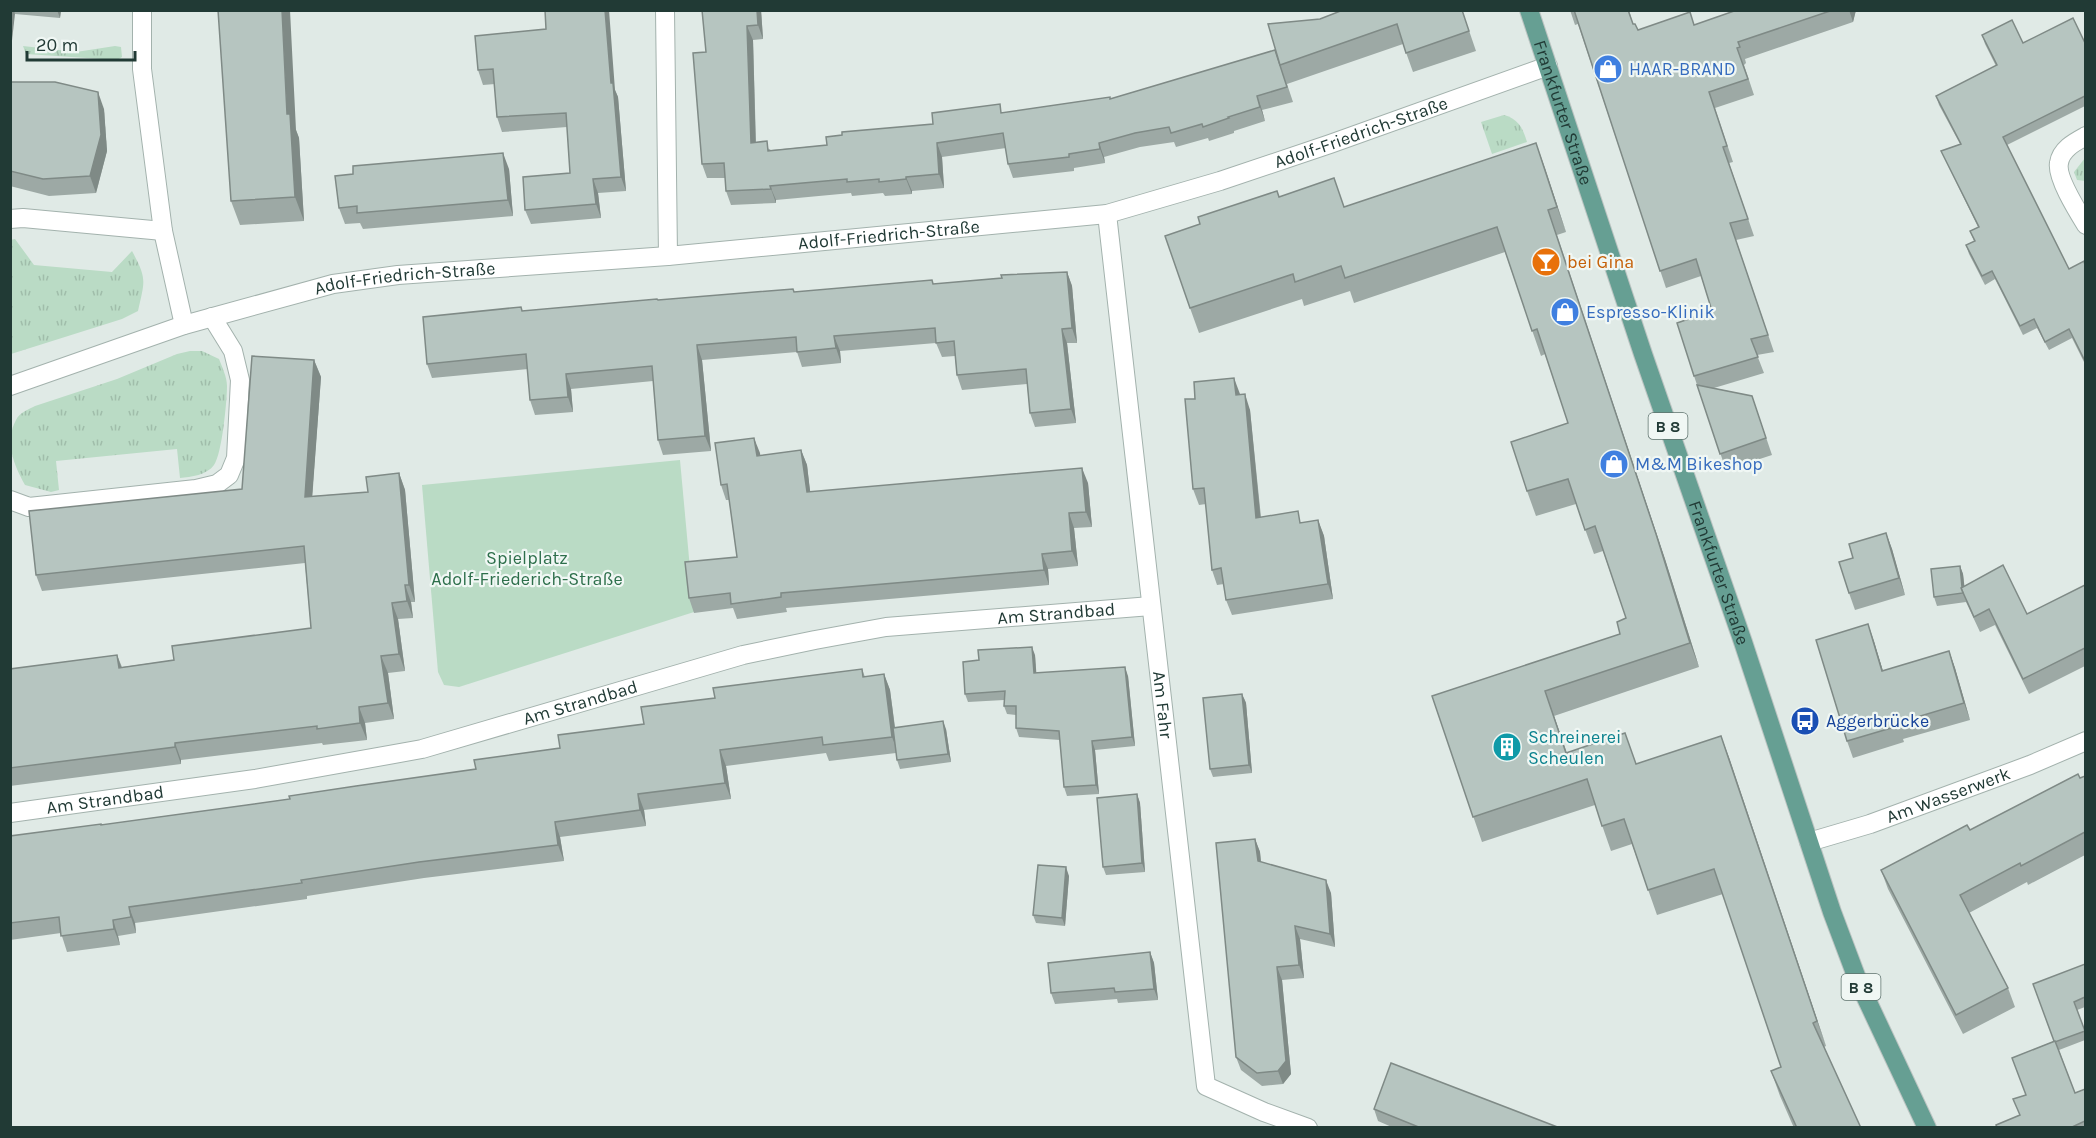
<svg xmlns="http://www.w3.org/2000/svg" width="2096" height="1138" viewBox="0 0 2096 1138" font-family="Karla,sans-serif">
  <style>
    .grass { fill: url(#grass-tufts) }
    .park { fill: #badbc5 }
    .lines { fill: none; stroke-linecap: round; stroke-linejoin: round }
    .street-casing { stroke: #a3b2ad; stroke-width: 20 }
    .primary-casing { stroke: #bcc4c2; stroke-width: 20 }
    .street { stroke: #fff; stroke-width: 18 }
    .primary { stroke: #669f93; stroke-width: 18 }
    .wall { fill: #9da9a5 }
    .shaded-wall { fill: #7f8a86 }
    .building { fill: #b6c5c0; stroke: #7f8a86; stroke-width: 1.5 }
    .labels { text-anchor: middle; stroke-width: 4.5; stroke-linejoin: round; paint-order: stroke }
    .shield { fill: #f0f7f4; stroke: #5f736e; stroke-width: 1.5 }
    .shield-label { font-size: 16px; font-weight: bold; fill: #213a35 }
    .shop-label { font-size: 18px; fill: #366cbe; stroke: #f0f7f4; text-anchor: start }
    .street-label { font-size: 18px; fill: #213a35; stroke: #f0f7f4 }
    .food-label { font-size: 18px; fill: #c56008; stroke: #f0f7f4; text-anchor: start }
    .park-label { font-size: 18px; fill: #2d6f4b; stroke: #f0f7f4 }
    .transit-label { font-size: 18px; fill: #164399; stroke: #f0f7f4; text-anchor: start }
    .culture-label { font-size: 18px; fill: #0d838f; stroke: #f0f7f4; text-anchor: start }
  </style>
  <defs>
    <pattern id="grass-tufts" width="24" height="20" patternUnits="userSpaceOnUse" patternTransform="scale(1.5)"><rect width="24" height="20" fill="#badbc5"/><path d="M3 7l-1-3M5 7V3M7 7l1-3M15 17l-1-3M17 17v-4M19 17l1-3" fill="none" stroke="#a0bdaa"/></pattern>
  </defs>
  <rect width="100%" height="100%" fill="#e0eae6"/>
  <g class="grass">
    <path d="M23,46L76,52L115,46L121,47L122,57L117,60L26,54Z"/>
    <path d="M1504,115C1519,119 1523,129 1527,142L1492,154L1481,122Z"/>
    <path d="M2085,158V181L2077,180L2074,172Z"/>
    <path d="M15,239L34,265L112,272L132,251C147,279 145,280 138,311L122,319L11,354L10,240Z"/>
    <path d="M190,351H202L219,359C222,367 227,377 227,386C227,401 222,454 214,465C207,475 191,477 180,478L177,449L56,461L59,490L51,492L25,485C14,465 4,442 16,420C19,413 29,409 35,406L117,379L177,354Z"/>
  </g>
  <path class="park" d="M680,460L694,612L459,687L444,685L438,672L422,485Z"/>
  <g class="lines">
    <g class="street-casing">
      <g id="street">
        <path d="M142,10V69L163,231L184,325"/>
        <path d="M665,10L668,256"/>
        <path d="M2086,136C2075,142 2061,149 2059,163C2056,177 2078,212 2086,225"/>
        <path id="s1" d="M1107,214L1206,1086L1264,1112L1308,1128"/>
        <path d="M10,219L23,218L163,231"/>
        <path id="s2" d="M10,386L184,325L333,284L398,275L668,256L1107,214L1220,181L1330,144L1548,66"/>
        <path d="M10,500L29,507L196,489L217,484L229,475L236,458L240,380L233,351L212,317"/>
        <path id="s3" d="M10,813L255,779L422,749L743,655L815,640L886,627L1151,606"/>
        <path id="s4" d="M1809,842L1870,824L2030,765L2086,741"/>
      </g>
    </g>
    <g class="primary-casing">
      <g id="primary">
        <path id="s5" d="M1529,10L1643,354L1743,642L1832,912L1858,981L1927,1128"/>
      </g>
    </g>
    <use href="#street" class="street"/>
    <use href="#primary" class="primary"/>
  </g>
  <g class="wall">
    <path d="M10,10H61L60,18L15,14Z"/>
    <path d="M702,10H761L763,39L753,40L756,142L771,150L827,145L933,124L1003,113L1110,99L1275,50L1320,19L1343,10H1462L1476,51L1413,72L1403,44L1287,84L1293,102L1262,110L1265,121L1234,131V133L1209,141L1208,138L1176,147L1174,142L1140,147L1104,157L1105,163L1074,168V171L1013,178L1008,164L1006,148L942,157L944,188L912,191V194L885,196L883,193L852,196L851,193L776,200V203L731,205L726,191L725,178H707L702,164L706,52Z"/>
    <path d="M1570,10H1629L1633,24L1638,30L1694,25L1737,10H1856L1853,22L1745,59L1746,63L1744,65L1754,95L1715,108L1733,162L1729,163L1754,236L1736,240L1774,352L1757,355L1764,373L1714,388L1752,396L1772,455L1726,470L1694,376L1712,311L1701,276L1666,288L1578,24L1575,25Z"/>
    <path d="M1982,35L2023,43H2085V106L2007,145L2069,269L2085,265V364L2072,338L2049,350L2037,328L2023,335L1995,279L1985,285L1969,254L1966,245L1974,241L1970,231L1978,227L1945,159L1941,151L1960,144L1939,105L1936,96L1996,66L1985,44Z"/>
    <path d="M475,36L615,90L618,97L626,191L598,193L601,218L531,224L525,210L570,173L567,127L502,132L497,117L495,84L483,85L478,70Z"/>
    <path d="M10,82L104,109L107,151L96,193L49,196L10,186Z"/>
    <path d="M296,130L299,138L304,221L240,225L231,201Z"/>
    <path d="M1536,143L1566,232L1557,235L1665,559L1699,667L1554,716L1567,753L1636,764L1721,736L1826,1046L1824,1047L1861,1128H1794L1780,1096L1771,1071L1781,1067L1723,894L1657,915L1632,844L1611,851L1595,805L1482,842L1432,696L1620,634L1626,618L1603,551L1594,554L1576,504L1536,516L1527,491L1568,423L1545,354L1541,356L1505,252L1354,303L1350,291L1304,306L1302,299L1199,333L1190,308L1200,224L1277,191L1279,197L1345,207Z"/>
    <path d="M509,169L513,216L363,229L360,223L345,224L339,208Z"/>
    <path d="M1067,272L1072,286L1077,343H1067L1076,423L1035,427L1030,413L1027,384L962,390L957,375L955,356L942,357L936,343L840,351L841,363L802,367L797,352L702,360L711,451L663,455L658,440L653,381L571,389L573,412L535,415L530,400L528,369L432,378L427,364L523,311L794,292L934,284Z"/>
    <path d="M314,360L321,377L312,496L368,492L399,473L405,490L415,602H411L413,618L398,619L405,671L388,673L394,719L365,723L367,740L323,745L322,743L181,760V764L10,786V669L117,655L122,667L174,660L311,628L305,563L42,591L36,575L242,489Z"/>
    <path d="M1240,395L1250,410L1261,517L1303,523L1318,520L1324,536L1333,599L1232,615L1226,600L1224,584L1217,585L1212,570L1206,504L1199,505L1193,489Z"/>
    <path d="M801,450L807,465L810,492L1088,483L1092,527L1074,528L1078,566L1048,569L1049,585L786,608L787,612L737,619L733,608L694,613L689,598L737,557L729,500H726L721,485L760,453V456Z"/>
    <path d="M1886,533L1892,549L1905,595L1855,610L1849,593L1853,558Z"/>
    <path d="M1960,566L1963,574L1964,586L2027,614L2085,585V666L2029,694L1995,625L1980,632L1966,602L1937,606L1934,597Z"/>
    <path d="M1868,624L1883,671L1949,651L1955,668L1970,720L1903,739L1904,742L1853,758L1847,741Z"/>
    <path d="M1035,655L1036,673L1128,676L1135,746L1095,750L1099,794L1067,796L1064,787L1060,740L1019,737L1016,728V715L1007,714L1004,706V700L968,702L965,694Z"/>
    <path d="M862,669L865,677L884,674L890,690L895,727L946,729L951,762L900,769L897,760L896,753L829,761L826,753L726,766L731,799L644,810L646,826L560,837L564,861L424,878L307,896V899L135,923L136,933L118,936L120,945L67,952L61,933L10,940V836L101,825L290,799L476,769L560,748L644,724L715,698Z"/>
    <path d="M1242,694L1246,703L1252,773L1213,777L1210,769Z"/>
    <path d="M2085,776V855L2028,885L2027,882L1969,913L2008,988L2015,1007L1963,1034L1888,889L1881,870L1970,830Z"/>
    <path d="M1137,794L1140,803L1145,872L1106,875L1103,867Z"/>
    <path d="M1255,839L1260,852L1261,862L1331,893L1335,947L1300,939L1304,978L1282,980L1291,1074L1283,1084L1262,1086L1241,1070L1236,1057Z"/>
    <path d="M1069,876L1065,926L1036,923L1033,915Z"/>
    <path d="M1150,952L1154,963L1158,1000L1118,1003L1117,999L1055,1004L1051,993Z"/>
    <path d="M2085,964V1007L2077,1010L2085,1034V1040L2059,1050L2075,1093L2085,1089V1128H1996L2019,1115L2026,1095L2012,1058L2054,1041Z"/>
    <path d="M1374,1109L1560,1128H1394L1378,1121Z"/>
  </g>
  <g class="shaded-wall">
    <path d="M10,10H14L15,14L10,58Z"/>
    <path d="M57,10H61L60,18Z"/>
    <path d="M282,10H290L296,130L299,138L304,221L295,197L287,114Z"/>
    <path d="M605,10H609L615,90L618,97L626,191L621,177L611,83Z"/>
    <path d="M757,10H761L763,39L758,25Z"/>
    <path d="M1849,10H1856L1853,22Z"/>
    <path d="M747,26L753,40L756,157L751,143Z"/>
    <path d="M98,92L104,109L107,151L96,193L90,176Z"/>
    <path d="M1257,96L1262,110L1265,121L1260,107Z"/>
    <path d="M937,143L942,157L944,188L939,174Z"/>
    <path d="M1099,143L1104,157L1105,163L1100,149Z"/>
    <path d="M1536,143L1545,168L1566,232L1557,207Z"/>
    <path d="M503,153L509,169L513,216L508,200Z"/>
    <path d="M906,177L912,191V194L906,179Z"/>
    <path d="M593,179L598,193L601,218L596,204Z"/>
    <path d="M770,186L776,200V203L771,189Z"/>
    <path d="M1548,210L1665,559L1699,667L1690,643Z"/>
    <path d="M1067,272L1072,286L1077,343L1072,328Z"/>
    <path d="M1062,329L1067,343L1076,423L1071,409Z"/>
    <path d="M834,336L840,351L841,363L836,348Z"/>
    <path d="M697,345L702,360L711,451L705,436Z"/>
    <path d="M314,360L321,377L311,514L305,497Z"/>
    <path d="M566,374L571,389L573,412L568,397Z"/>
    <path d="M1234,378L1240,394L1242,410L1236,395Z"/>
    <path d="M1245,394L1250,410L1262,533L1256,518Z"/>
    <path d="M754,438L760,453L762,471L757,456Z"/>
    <path d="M801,450L807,465L812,507L807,492Z"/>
    <path d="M1082,468L1088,483L1092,527L1086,512Z"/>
    <path d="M399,473L405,490L415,602L409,585Z"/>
    <path d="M1069,513L1074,528L1078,566L1072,551Z"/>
    <path d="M1318,520L1324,536L1333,599L1328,584Z"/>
    <path d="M1886,533L1892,549L1905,595L1899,578Z"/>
    <path d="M1042,554L1048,569L1049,585L1044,570Z"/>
    <path d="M1960,566L1963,574L1966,599L1963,593Z"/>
    <path d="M405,585L411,602L413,618L407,601Z"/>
    <path d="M392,603L398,619L405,671L399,654Z"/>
    <path d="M1868,624L1874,641L1888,688L1882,671Z"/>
    <path d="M1032,647L1035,655L1037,682L1034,673Z"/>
    <path d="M1949,651L1955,668L1970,720L1964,703Z"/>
    <path d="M117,655L123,672L119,668Z"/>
    <path d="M381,656L388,673L394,719L388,703Z"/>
    <path d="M1125,667L1128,676L1135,746L1132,737Z"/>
    <path d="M884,674L890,690L898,753L892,737Z"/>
    <path d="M1545,691L1554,716L1575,778L1566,753Z"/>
    <path d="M1242,694L1246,703L1252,773L1249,765Z"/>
    <path d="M359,707L365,723L367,740L360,723Z"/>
    <path d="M943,721L946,729L951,762L948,754Z"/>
    <path d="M1721,736L1730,760L1826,1046L1817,1021Z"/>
    <path d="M1092,741L1095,750L1099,794L1096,785Z"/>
    <path d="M175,743L181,760V764L175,747Z"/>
    <path d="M720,750L726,766L731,799L725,783Z"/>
    <path d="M638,794L644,810L646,826L640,810Z"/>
    <path d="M1137,794L1140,803L1145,872L1142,863Z"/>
    <path d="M555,822L560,837L564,861L558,845Z"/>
    <path d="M1255,839L1260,852L1262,874L1258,861Z"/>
    <path d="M1066,867L1069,876L1065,926L1062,918Z"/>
    <path d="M1326,880L1331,893L1335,947L1330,934Z"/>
    <path d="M129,907L135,923L136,933L131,917Z"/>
    <path d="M113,920L118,936L120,945L114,929Z"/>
    <path d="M1295,926L1300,939L1304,978L1299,965Z"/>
    <path d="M1150,952L1154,963L1158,1000L1154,989Z"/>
    <path d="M1277,967L1282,980L1291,1074L1283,1084L1278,1071Z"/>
  </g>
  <g class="building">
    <path d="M218,10H282L287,114H290L295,197L231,201Z"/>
    <path d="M545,10H605L611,83H613L621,177L593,179L596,204L525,210L523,177L570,173L566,113L497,117L493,69L478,70L475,36L546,29Z"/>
    <path d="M702,10H757L758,25L747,26L751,143L767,141L768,151L827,145L826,137L842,135V132L933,124L932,113L1000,104L1001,113L1110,97V99L1275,50L1287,87L1257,96L1260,107L1228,117L1229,118L1203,127L1202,124L1171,133L1169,127L1135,133L1099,143L1100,149L1069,154V157L1008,164L1003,133L937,143L939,174L906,177V179L879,182V179L847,182V179L770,186L771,189L726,191L724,163L702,164L693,53L706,52Z"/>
    <path d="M1343,10H1462L1469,31L1406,53L1397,24L1280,65L1268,24L1320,19Z"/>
    <path d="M1574,10H1628L1633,24H1635L1638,30L1690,12L1694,25L1737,10H1833L1738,42L1740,47L1737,48L1748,79L1709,92L1727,146L1723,147L1748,219L1730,223L1768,335L1751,339L1758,357L1694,376L1677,323L1712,311L1696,259L1660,271Z"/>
    <path d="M2073,18L2085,43V96L2003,137L2069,269L2084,261L2085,265V361L2069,329L2045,342L2034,319L2020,326L1992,271L1982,276L1966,245L1975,241L1970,231L1979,227L1941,151L1961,144L1936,96L1997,65L1982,35L2012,20L2023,43Z"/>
    <path d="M10,82H55L98,92L101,135L90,176L43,179L10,171Z"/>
    <path d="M1536,143L1557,207L1548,210L1656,534L1690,643L1545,691L1566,753L1625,733L1636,764L1721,736L1817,1021L1813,1023L1861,1128H1797L1771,1071L1781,1067L1714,869L1648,890L1624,819L1602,826L1587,779L1473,817L1432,696L1620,634L1617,622L1626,618L1595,526L1585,530L1568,479L1527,491L1511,442L1568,423L1537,329L1532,331L1497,227L1345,278L1341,266L1295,282L1293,274L1190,308L1165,236L1200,224L1198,217L1277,191L1279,197L1334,178L1344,207Z"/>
    <path d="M503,153L508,200L357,213V206L339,208L335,176L353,174V166Z"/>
    <path d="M1067,272L1072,328L1062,329L1071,409L1030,413L1026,369L957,375L954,341L936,343L935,328L834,336L836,348L797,352L796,337L697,345L705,436L658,440L652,366L566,374L568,397L530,400L526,354L427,364L423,317L521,307L522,311L657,299L658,300L793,289L794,292L932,280L933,284L1002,278L1001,275Z"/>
    <path d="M252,356L314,360L305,497L368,492L366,477L399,473L409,585H405L407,601L392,603L399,654L381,656L388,703L359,707L360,723L317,729V726L175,743V747L10,768V669L117,655L119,668L174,660L172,646L311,628L304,546L36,575L29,511L242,489Z"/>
    <path d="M1234,378L1236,395L1245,394L1256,518L1298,511L1300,523L1318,520L1328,584L1226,600L1221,568L1212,570L1204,488L1193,489L1185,399H1195L1194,382Z"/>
    <path d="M1697,385L1752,396L1766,438L1720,454Z"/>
    <path d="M754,438L757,456L801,450L807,492L1082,468L1086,512L1069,513L1072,551L1042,554L1044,570L781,593V597L731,604L730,593L689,598L685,562L737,557L727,484L721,485L715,443Z"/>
    <path d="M1886,533L1899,578L1849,593L1839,562L1853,558L1849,544Z"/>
    <path d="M2003,565L2027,614L2085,585V648L2023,679L1989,609L1974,617L1961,588Z"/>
    <path d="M1960,566L1962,587L1961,588L1963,593L1934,597L1931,569Z"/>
    <path d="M1868,624L1882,671L1949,651L1964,703L1897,723L1898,726L1847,741L1816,640Z"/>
    <path d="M1032,647L1034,673L1125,667L1132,737L1092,741L1096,785L1064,787L1059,731L1016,728V706H1004L1005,691L965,694L963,662L979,660L978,650Z"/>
    <path d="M862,669L863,677L884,674L892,737L823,745L822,737L720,750L725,783L638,794L640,810L555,822L558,845L419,862L301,880L302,883L129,907L131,917L113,920L114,929L61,936L59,917L10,923V836L101,824V825L290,799L289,796L356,786L476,769L474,760L560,748L558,735L644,724L641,707L715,698L713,688Z"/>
    <path d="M1242,694L1249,765L1210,769L1203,698Z"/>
    <path d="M943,721L948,754L897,760L893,728Z"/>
    <path d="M2078,774L2080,778L2085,776V832L2021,866L2020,863L1960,895L2008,988L1956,1015L1881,870L1967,825L1970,830Z"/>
    <path d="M1137,794L1142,863L1103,867L1097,798Z"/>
    <path d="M1255,839L1258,861L1326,880L1330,934L1295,926L1299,965L1277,967L1286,1061L1278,1071L1257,1073L1236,1057L1216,843Z"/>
    <path d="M1038,865L1066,867L1062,918L1033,915Z"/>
    <path d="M1150,952L1154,989L1115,992L1114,988L1051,993L1048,963Z"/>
    <path d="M2085,964V997L2074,1002L2085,1031L2055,1042L2054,1041L2033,984Z"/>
    <path d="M2055,1041L2075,1093L2085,1089V1121L2070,1128H1997L1996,1125L2020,1115L2013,1099L2026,1095L2012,1058Z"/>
    <path d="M1391,1063L1560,1128H1421L1374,1109Z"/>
  </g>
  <defs>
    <g id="shop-disc" transform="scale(1.5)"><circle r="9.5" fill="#3f7fe0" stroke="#f0f7f4"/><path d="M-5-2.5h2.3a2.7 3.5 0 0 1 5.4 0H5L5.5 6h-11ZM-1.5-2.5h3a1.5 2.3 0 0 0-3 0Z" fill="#fff"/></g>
    <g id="bar-disc" transform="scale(1.5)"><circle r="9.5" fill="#e8710a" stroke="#f0f7f4"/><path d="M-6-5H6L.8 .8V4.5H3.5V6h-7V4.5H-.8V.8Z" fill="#fff"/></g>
    <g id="bus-disc" transform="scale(1.5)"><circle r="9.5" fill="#1a4fb4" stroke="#f0f7f4"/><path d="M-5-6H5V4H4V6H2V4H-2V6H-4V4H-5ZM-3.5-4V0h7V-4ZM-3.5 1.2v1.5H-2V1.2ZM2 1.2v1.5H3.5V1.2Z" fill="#fff"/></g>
    <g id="building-disc" transform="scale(1.5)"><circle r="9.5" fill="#0f9aa8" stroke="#f0f7f4"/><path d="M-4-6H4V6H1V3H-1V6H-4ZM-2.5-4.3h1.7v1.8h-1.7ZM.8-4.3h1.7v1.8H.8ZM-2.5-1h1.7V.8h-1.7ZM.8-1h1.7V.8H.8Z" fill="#fff"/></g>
  </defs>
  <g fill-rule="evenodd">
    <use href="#shop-disc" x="1608" y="69"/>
    <use href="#bar-disc" x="1546" y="262"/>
    <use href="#shop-disc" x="1565" y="312"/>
    <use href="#shop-disc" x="1614" y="464"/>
    <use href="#bus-disc" x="1805" y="721"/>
    <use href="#building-disc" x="1507" y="747"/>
  </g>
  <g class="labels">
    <g class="shield">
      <rect x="1648.5" y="413" width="39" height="26" rx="4.5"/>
      <rect x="1841.5" y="974" width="39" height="26" rx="4.5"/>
    </g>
    <g class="shield-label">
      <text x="1668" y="432">B 8</text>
      <text x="1861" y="993">B 8</text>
    </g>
    <g class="shop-label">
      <text x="1629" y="75">HAAR-BRAND</text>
      <text x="1586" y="318">Espresso-Klinik</text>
      <text x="1635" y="470">M&amp;M Bikeshop</text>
    </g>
    <g class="street-label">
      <text dy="6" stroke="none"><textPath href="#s5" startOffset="108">Frankfurter Straße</textPath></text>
      <text dy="6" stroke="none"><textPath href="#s2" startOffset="1383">Adolf-Friedrich-Straße</textPath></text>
      <text dy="6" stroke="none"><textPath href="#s2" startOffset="897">Adolf-Friedrich-Straße</textPath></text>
      <text dy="6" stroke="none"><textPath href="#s2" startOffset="411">Adolf-Friedrich-Straße</textPath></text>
      <text dy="6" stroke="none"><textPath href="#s5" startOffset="594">Frankfurter Straße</textPath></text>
      <text dy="6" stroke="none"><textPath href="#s3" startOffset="1068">Am Strandbad</textPath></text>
      <text dy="6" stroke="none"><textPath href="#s3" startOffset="582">Am Strandbad</textPath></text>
      <text dy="6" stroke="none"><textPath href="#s1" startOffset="494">Am Fahr</textPath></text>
      <text dy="6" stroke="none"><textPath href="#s4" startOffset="147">Am Wasserwerk</textPath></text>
      <text dy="6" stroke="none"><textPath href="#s3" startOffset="96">Am Strandbad</textPath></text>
    </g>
    <g class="food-label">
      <text x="1567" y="268">bei Gina</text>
    </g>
    <g class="park-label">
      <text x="527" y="564">Spielplatz<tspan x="527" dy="21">Adolf-Friederich-Straße</tspan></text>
    </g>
    <g class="transit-label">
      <text x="1826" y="727">Aggerbrücke</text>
    </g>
    <g class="culture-label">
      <text x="1528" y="743">Schreinerei<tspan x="1528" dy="21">Scheulen</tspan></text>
    </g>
  </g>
  <rect width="2096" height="1138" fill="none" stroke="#213a35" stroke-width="24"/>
  <path d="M27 51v9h108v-9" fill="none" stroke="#213a35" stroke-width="3"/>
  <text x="36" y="51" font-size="18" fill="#213a35" stroke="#f0f7f4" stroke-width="4.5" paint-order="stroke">20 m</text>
</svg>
